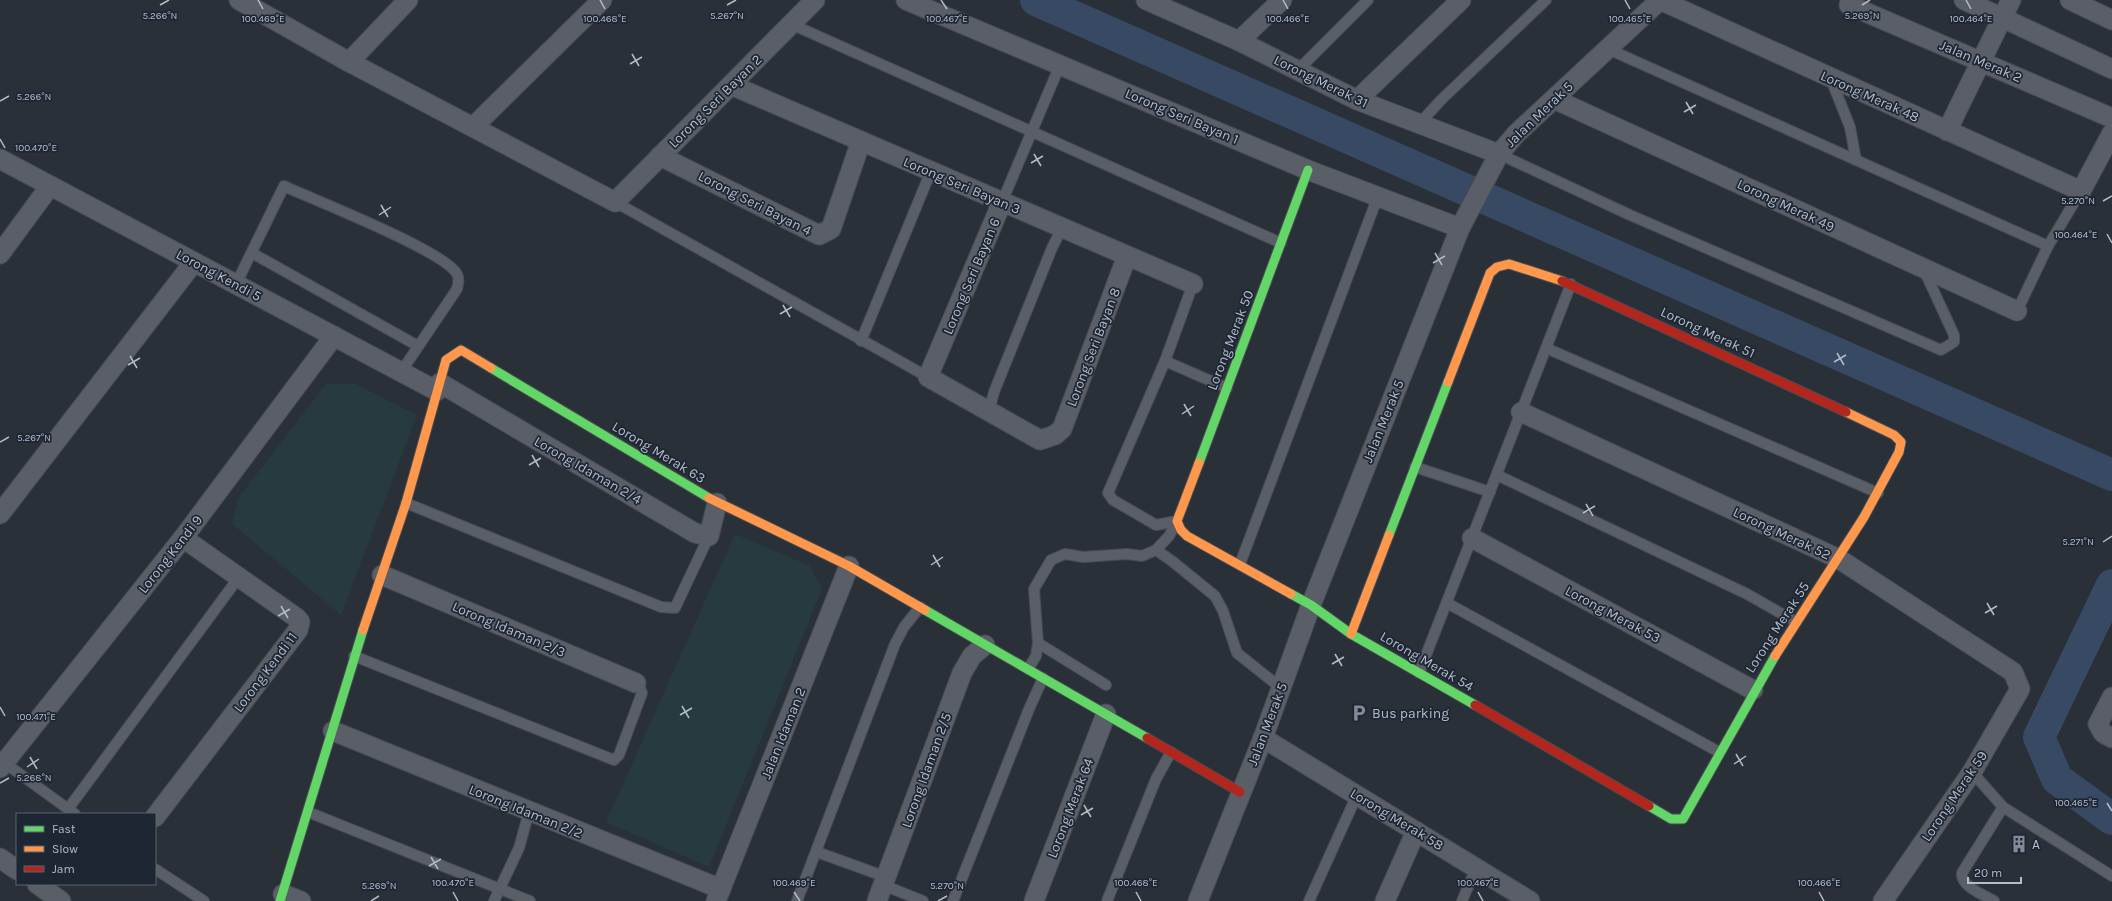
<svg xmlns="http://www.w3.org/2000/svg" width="2112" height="901" viewBox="0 0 2112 901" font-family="Karla,sans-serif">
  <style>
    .green { fill: #273a3e }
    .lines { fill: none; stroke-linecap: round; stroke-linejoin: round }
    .river { stroke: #384963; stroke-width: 32 }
    .lane-casing { stroke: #484c53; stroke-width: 12 }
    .street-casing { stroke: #484c53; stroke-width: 21 }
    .fast-casing { stroke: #484c53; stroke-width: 11 }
    .slow-casing { stroke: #484c53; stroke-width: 11 }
    .jam-casing { stroke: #484c53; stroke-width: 11 }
    .lane { stroke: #5a5e66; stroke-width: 10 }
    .street { stroke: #5a5e66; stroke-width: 19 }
    .fast { stroke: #63d668; stroke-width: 9 }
    .slow { stroke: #ff974d; stroke-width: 9 }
    .jam { stroke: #b3261e; stroke-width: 9 }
    .ticks { fill: none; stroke: #b4bcc9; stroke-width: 1.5 }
    .labels { text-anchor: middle; stroke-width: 3.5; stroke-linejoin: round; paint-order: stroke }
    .street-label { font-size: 14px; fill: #b4bcc9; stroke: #1d2633 }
    .poi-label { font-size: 14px; fill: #b4bcc9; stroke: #1d2633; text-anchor: start }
    .ticks-label { font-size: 10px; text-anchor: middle; fill: #b4bcc9; stroke: #1d2633; stroke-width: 3.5; stroke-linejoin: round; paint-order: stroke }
  </style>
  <rect width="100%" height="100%" fill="#2a3038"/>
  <g class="green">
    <path d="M326,384H356L417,415L341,615L232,524L239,497Z"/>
    <path d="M735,534L810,566L822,589L709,867L606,822Z"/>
  </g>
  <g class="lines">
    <g class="river">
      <path d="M1036,0L2112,475"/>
      <path d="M2112,585L2039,737L2057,779L2112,819"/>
    </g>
    <g class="lane-casing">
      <g id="lane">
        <path d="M791,24L1281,243"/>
        <path d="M1608,49L2048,246"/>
        <path d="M1298,70L1368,0"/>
        <path d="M1830,77L1850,127L1856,160"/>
        <path d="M1419,124L1441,100L1546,0"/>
        <path d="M1499,154L1630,215L1941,350L1954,342V335L1924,270"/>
        <path d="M615,202L928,377"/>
        <path d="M1002,202L1060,65"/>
        <path d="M252,253L418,346"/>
        <path d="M236,284L284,186C314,200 445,251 457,274C460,279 458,284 457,289L401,372"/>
        <path d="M2017,311L2048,246L2081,191"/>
        <path d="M861,341L931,171"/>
        <path d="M1546,348L1878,493"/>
        <path d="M1165,361L1227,388"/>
        <path d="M989,412L994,392L1052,248L1062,228"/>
        <path d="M1415,467L1490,492"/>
        <path d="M1497,475L1747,594L1796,622"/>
        <path d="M406,503L661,607L675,608L709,536"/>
        <path d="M1177,521L1156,525L1113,500L1108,493L1165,361L1193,284"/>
        <path d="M1156,550L1172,561L1215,596L1223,611L1237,653L1281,688"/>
        <path d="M1240,564L1378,196"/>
        <path d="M1447,603L1719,752"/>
        <path d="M1038,643L1106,685"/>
        <path d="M354,656L614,760L619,755L642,693L639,685L636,683"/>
        <path d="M1028,669L1036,656L1038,643L1034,589L1051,560L1065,554L1083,557L1127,554L1142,556L1156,550L1169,536L1176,523"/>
        <path d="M1419,673L1571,284"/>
        <path d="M2,761L75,814"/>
        <path d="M1972,772L2003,807L2112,876"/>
        <path d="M68,809L239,577"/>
        <path d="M308,812L530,901"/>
        <path d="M817,852L886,877"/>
        <path d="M155,869L204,901"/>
        <path d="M883,885L923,901"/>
        <path d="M494,901L519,848L529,812"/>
        <path d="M797,901L895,644L904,627L920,607"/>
        <path d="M953,901L1029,709L1043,678"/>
        <path d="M1107,901L1156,779L1171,752"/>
        <path d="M1309,901L1357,795"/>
        <path d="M1462,901L1476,868"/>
        <path d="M1994,901C1984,895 1960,886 1962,873L2003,807"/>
      </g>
    </g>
    <g class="street-casing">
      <g id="street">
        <path d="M239,0L349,62L615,202L815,0"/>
        <path d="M906,0L1308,170L1460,228"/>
        <path d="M1146,0L1239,41L1357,100L1499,154"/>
        <path d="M1660,0L2081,191L2112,133"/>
        <path d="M1964,0L2112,69"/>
        <path d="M2070,0L2112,20"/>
        <path d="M1849,5L2112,118"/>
        <path d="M1239,41L1282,0"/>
        <path d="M349,62L408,0"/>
        <path d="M731,85L1193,284"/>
        <path d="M1554,99L2017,311"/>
        <path d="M1357,100L1461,0"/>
        <path d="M473,127L602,0"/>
        <path d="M1947,131L2011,0"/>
        <path d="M660,156L819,235L831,229L861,141"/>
        <path d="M0,159L437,391"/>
        <path d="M1002,202L928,377L1040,440L1055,435L1062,429L1127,256"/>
        <path d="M0,254L50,186"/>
        <path d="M440,383L695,533L709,536L717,503"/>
        <path d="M1521,412L1839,559L2013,672L2020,689L1972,772L1883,901"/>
        <path d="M0,514L194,262"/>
        <path d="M1472,538L1753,690"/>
        <path d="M382,575L636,683"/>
        <path d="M2112,697L2098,724L2103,733L2112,738"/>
        <path d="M333,731L721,889"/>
        <path d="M1263,738L1530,901"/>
        <path d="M0,768L183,538L334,336"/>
        <path d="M155,817L298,630L300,622L297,618L183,538"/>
        <path d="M0,858L17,870"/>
        <path d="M37,884L61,901"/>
        <path d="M283,894L301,901"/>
        <path d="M716,901L849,566"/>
        <path d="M877,901L962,673L972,656L985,645"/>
        <path d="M1034,901L1106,714"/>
        <path d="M1198,901L1263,738L1311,605L1460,228L1499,154L1516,134L1660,0"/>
        <path d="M1385,901L1416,831"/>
      </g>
    </g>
    <g class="fast-casing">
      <g id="fast">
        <path d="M491,368L709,498"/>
        <path d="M1199,463L1308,170"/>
        <path d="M1389,535L1448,382"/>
        <path d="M1291,594L1311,605L1351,634L1475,705"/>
        <path d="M925,610L1147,738"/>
        <path d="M1649,806L1671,819H1683L1775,656"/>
        <path d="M280,901L363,630"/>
      </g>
    </g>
    <g class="slow-casing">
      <g id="slow">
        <path d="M1448,382L1490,273L1497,267L1509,264L1562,281"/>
        <path d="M1199,463L1177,521L1181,530L1187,536L1291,594"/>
        <path d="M709,498L849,566L925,610"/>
        <path d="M363,630L406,503L446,360L461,350L491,368"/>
        <path d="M1351,634L1389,535"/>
        <path d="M1775,656L1864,517L1899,452L1901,442L1894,435L1846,412"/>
      </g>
    </g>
    <g class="jam-casing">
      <g id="jam">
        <path d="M1562,281L1846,412"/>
        <path d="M1475,705L1649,806"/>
        <path d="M1147,738L1240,792"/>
      </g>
    </g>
    <use href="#lane" class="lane"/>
    <use href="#street" class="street"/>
    <use href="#fast" class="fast"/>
    <use href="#slow" class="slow"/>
    <use href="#jam" class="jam"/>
  </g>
  <path class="ticks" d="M258,0L263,9M600,0L605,9M941,0L947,9M1283,0L1288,9M1625,0L1630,9M1966,0L1971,9M160,5L169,0M727,5L736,0M1862,5L1870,0M632,54L639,66M630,64L642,57M0,101L9,96M1686,102L1693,114M1684,112L1696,105M0,139L5,148M1034,154L1041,166M1031,163L1043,156M2103,201L2112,196M381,205L388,217M379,215L391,207M2107,234L2112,243M1435,253L1442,265M1433,263L1445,256M783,305L790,317M780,314L792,307M1837,353L1844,365M130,356L137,368M1834,362L1846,355M128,365L140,358M1184,404L1191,416M1182,414L1194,406M0,442L9,437M532,455L539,467M529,465L541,458M1586,504L1593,516M1583,513L1595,506M2103,542L2112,536M933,555L940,567M931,565L943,557M1987,603L1994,615M281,606L288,618M1985,613L1997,606M278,616L290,609M1335,654L1342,666M1332,664L1344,657M682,706L689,718M0,707L5,716M680,715L692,708M1736,754L1743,766M30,757L37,769M1734,764L1746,756M27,767L39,759M0,783L9,778M2107,803L2112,811M1084,805L1091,817M1081,815L1093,808M431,857L438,869M429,866L441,859M453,892L458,901M794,892L800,901M1136,892L1141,901M1478,892L1483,901M1819,892L1824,901M371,901L379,896M938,901L947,896"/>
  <defs>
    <g id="parking-bare" transform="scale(1.38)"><path d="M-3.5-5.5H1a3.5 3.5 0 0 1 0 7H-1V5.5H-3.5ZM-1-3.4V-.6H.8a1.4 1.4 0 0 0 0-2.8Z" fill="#848b96" stroke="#1d2633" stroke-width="2.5" paint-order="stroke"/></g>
    <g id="building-bare" transform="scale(1.38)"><path d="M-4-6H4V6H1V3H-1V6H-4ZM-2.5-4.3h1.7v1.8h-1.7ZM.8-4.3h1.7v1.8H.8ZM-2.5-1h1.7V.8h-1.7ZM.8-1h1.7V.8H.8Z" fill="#848b96" stroke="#1d2633" stroke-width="2.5" paint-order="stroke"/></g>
  </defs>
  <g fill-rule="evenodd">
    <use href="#parking-bare" x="1359" y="713"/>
    <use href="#building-bare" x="2019" y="844"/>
  </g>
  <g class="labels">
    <g class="street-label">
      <text transform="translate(1981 61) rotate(23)" y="5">Jalan Merak 2</text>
      <text transform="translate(1321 81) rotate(26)" y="5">Lorong Merak 31</text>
      <text transform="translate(1870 96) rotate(24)" y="5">Lorong Merak 48</text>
      <text transform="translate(715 101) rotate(-45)" y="5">Lorong Seri Bayan 2</text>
      <text transform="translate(1539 114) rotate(-44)" y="5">Jalan Merak 5</text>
      <text transform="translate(1182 116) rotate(23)" y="5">Lorong Seri Bayan 1</text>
      <text transform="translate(962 185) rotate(23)" y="5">Lorong Seri Bayan 3</text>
      <text transform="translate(755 203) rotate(27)" y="5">Lorong Seri Bayan 4</text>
      <text transform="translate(1786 205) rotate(25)" y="5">Lorong Merak 49</text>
      <text transform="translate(219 275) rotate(28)" y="5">Lorong Kendi 5</text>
      <text transform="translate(971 276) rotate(-67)" y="5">Lorong Seri Bayan 6</text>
      <text transform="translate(1708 332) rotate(25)" y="5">Lorong Merak 51</text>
      <text transform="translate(1230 340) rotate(-69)" y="5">Lorong Merak 50</text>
      <text transform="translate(1093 347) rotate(-69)" y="5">Lorong Seri Bayan 8</text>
      <text transform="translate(1383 421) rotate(-68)" y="5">Jalan Merak 5</text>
      <text transform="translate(659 452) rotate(31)" y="5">Lorong Merak 63</text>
      <text transform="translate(588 470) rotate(30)" y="5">Lorong Idaman 2/4</text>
      <text transform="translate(1782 533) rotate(25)" y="5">Lorong Merak 52</text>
      <text transform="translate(170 554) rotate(-52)" y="5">Lorong Kendi 9</text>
      <text transform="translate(1613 614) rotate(28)" y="5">Lorong Merak 53</text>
      <text transform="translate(1777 627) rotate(-57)" y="5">Lorong Merak 55</text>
      <text transform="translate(509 629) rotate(23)" y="5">Lorong Idaman 2/3</text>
      <text transform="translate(1427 661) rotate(30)" y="5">Lorong Merak 54</text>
      <text transform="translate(265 672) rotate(-53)" y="5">Lorong Kendi 11</text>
      <text transform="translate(1267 724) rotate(-69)" y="5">Jalan Merak 5</text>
      <text transform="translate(783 733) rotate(-68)" y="5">Jalan Idaman 2</text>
      <text transform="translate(926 770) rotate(-70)" y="5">Lorong Idaman 2/5</text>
      <text transform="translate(1954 796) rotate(-56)" y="5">Lorong Merak 59</text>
      <text transform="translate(1070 808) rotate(-69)" y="5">Lorong Merak 64</text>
      <text transform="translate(526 811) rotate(22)" y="5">Lorong Idaman 2/2</text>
      <text transform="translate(1397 819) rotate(31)" y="5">Lorong Merak 58</text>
    </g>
    <g class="poi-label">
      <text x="1372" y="718">Bus parking</text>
      <text x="2032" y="849">A</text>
    </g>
  </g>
  <g class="ticks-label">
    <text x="160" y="19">5.266°N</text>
    <text x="727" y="19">5.267°N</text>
    <text x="1862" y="19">5.269°N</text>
    <text x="263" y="22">100.469°E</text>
    <text x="605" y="22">100.468°E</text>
    <text x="947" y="22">100.467°E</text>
    <text x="1288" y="22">100.466°E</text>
    <text x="1630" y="22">100.465°E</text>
    <text x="1971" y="22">100.464°E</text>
    <text x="34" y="100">5.266°N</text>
    <text x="36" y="151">100.470°E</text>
    <text x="2078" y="204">5.270°N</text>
    <text x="2076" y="238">100.464°E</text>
    <text x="34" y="441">5.267°N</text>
    <text x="2078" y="545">5.271°N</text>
    <text x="36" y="720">100.471°E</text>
    <text x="34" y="781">5.268°N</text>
    <text x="2076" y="806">100.465°E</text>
    <text x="453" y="886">100.470°E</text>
    <text x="794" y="886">100.469°E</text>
    <text x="1136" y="886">100.468°E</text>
    <text x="1478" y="886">100.467°E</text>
    <text x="1819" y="886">100.466°E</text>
    <text x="379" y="889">5.269°N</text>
    <text x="947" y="889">5.270°N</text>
  </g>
  <rect x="16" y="813" width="140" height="72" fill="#1d2633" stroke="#59626f"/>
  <rect x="24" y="826" width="20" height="6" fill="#63d668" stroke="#59626f"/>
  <text x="52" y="833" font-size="12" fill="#b4bcc9">Fast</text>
  <rect x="24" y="846" width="20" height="6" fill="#ff974d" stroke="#59626f"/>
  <text x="52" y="853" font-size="12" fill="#b4bcc9">Slow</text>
  <rect x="24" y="866" width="20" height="6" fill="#b3261e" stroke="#59626f"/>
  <text x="52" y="873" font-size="12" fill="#b4bcc9">Jam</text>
  <path d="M1968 877v6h53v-6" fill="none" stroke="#b4bcc9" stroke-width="2"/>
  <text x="1974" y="877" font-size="12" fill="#b4bcc9" stroke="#1d2633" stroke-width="3" paint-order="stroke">20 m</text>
</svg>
